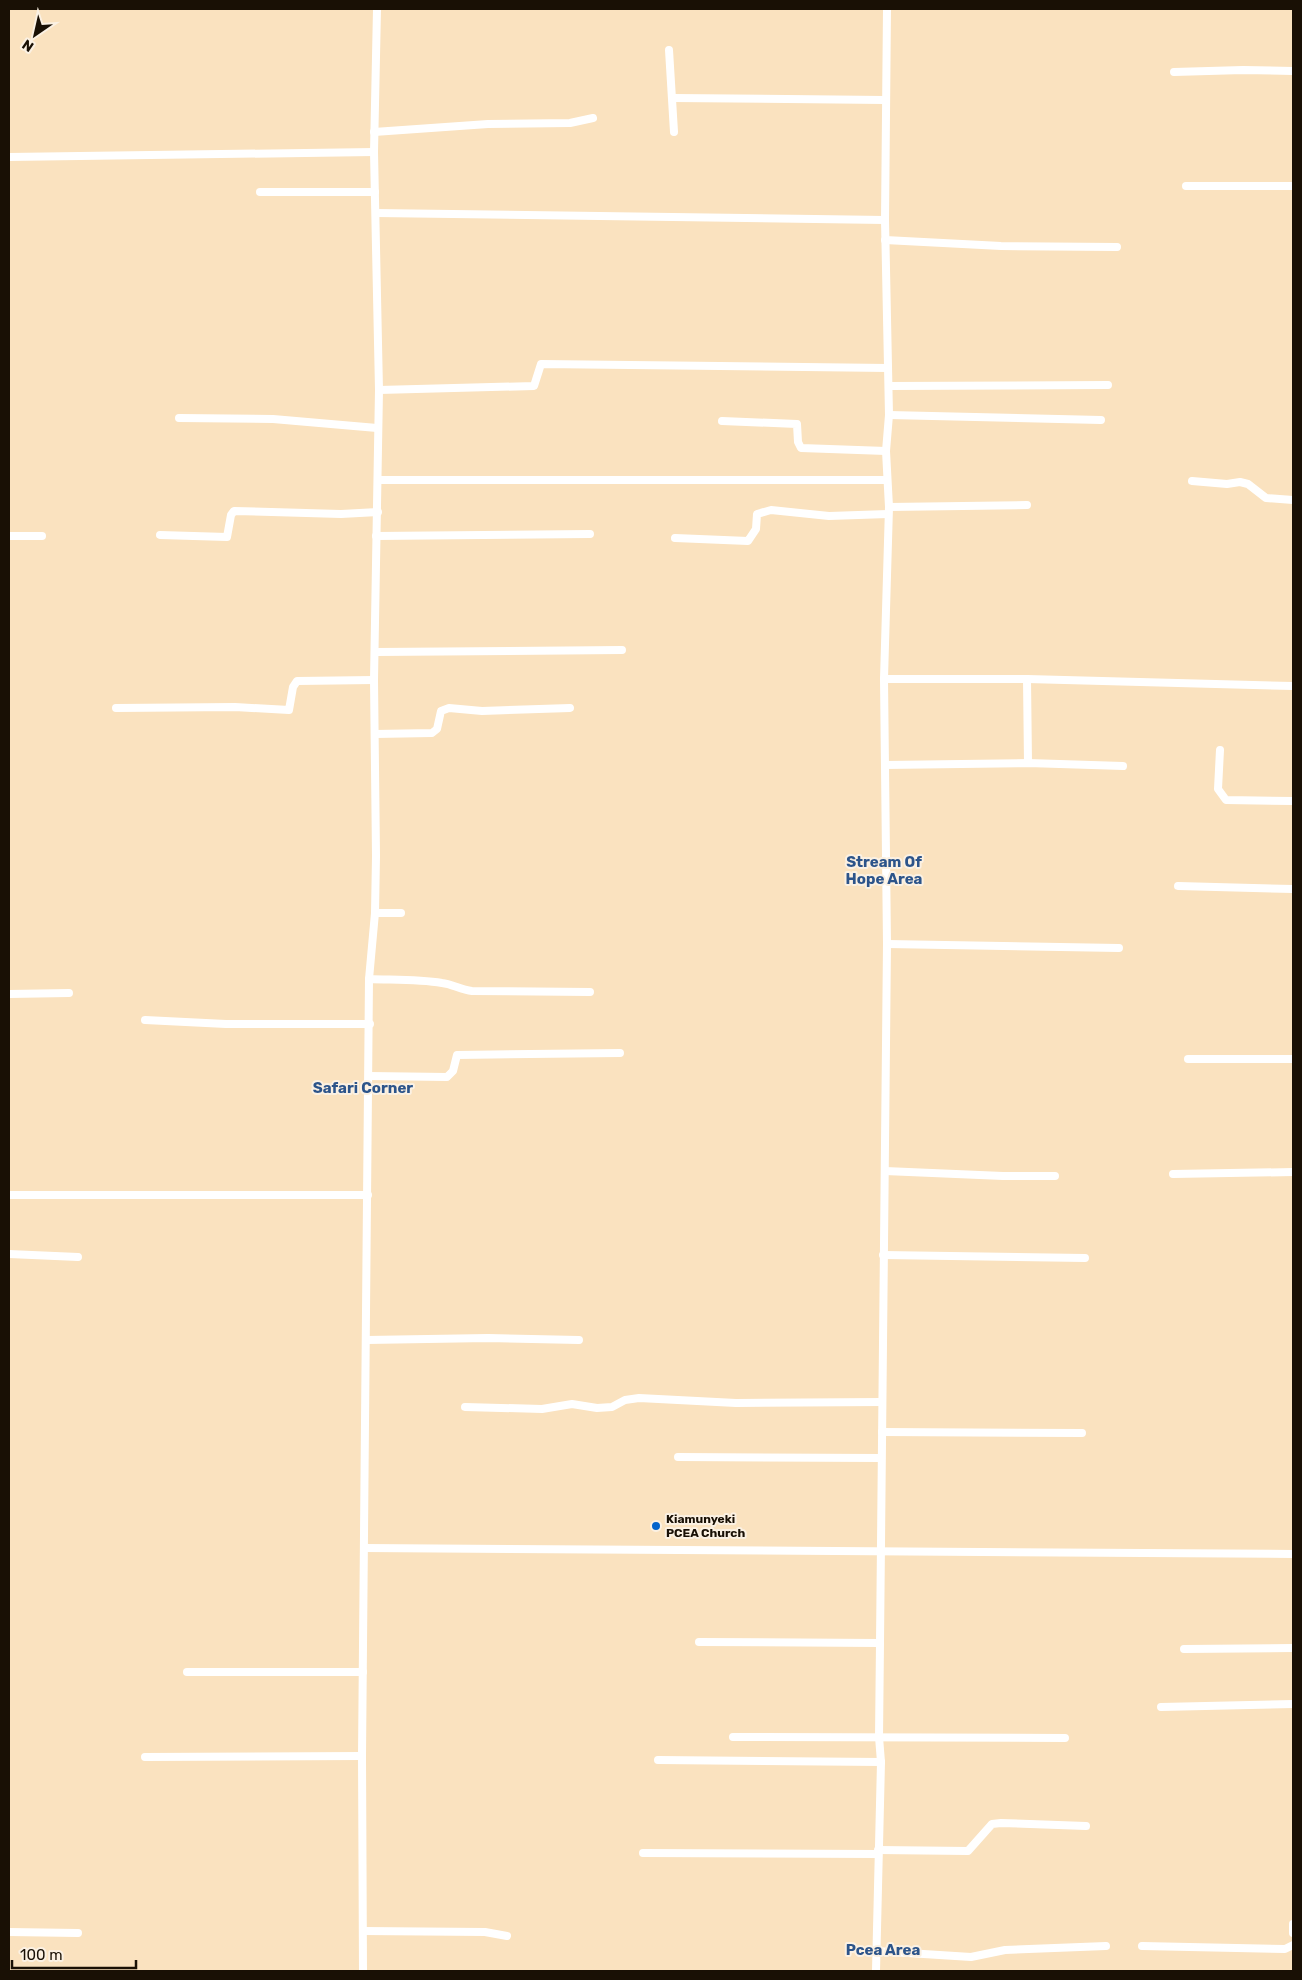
<svg xmlns="http://www.w3.org/2000/svg" width="1302" height="1980" viewBox="0 0 1302 1980" font-family="Rubik,sans-serif">
  <style>
    .lines { fill: none; stroke-linecap: round; stroke-linejoin: round }
    .street { stroke: #fff; stroke-width: 8 }
    .poi-dot { fill: #0464cc; stroke: #fbf1e3; stroke-width: 2 }
    .labels { text-anchor: middle; stroke-width: 4; stroke-linejoin: round; paint-order: stroke }
    .poi-label { font-size: 12px; font-weight: bold; fill: #191005; stroke: #fbf1e3; text-anchor: start }
    .quarter-label { font-size: 15px; font-weight: bold; fill: #2c548a; stroke: #fbf1e3 }
  </style>
  <rect width="100%" height="100%" fill="#fae2bf"/>
  <g class="lines">
    <g class="street">
      <path d="M669,50L674,132"/>
      <path d="M1174,72L1243,70L1293,71"/>
      <path d="M673,98L885,100"/>
      <path d="M374,132L488,124L570,123L593,118"/>
      <path d="M9,157L374,152"/>
      <path d="M1186,186H1293"/>
      <path d="M260,192H375"/>
      <path d="M376,213L885,220"/>
      <path d="M885,240L1001,246L1117,247"/>
      <path d="M889,386L1108,385"/>
      <path d="M379,390L534,386L541,364L888,368"/>
      <path d="M889,415L1101,420"/>
      <path d="M179,418L273,419L377,428"/>
      <path d="M722,421L797,424L798,442L801,448L886,451"/>
      <path d="M379,480H887"/>
      <path d="M1192,481L1227,484L1240,482L1248,484L1266,498L1293,500"/>
      <path d="M889,507L1027,505"/>
      <path d="M160,535L227,537L231,515L234,511L341,514L378,512"/>
      <path d="M9,536H42"/>
      <path d="M376,536L590,534"/>
      <path d="M675,538L748,541L756,529L757,514L771,510L829,516L888,514"/>
      <path d="M376,652L622,650"/>
      <path d="M884,679H1027L1293,686"/>
      <path d="M1027,679L1028,763"/>
      <path d="M116,708L235,707L289,710L293,687L297,681L374,680"/>
      <path d="M375,734L432,733L437,729L441,711L449,708L482,711L570,708"/>
      <path d="M1220,750L1218,789L1226,800L1293,801"/>
      <path d="M885,765L1028,763L1123,766"/>
      <path d="M1178,886L1293,889"/>
      <path d="M375,913H401"/>
      <path d="M887,944L1119,948"/>
      <path d="M369,979C393,980 418,979 442,983C452,984 461,990 472,991L590,992"/>
      <path d="M9,994L69,993"/>
      <path d="M145,1020L226,1024H370"/>
      <path d="M1188,1059H1293"/>
      <path d="M369,1076L447,1077L453,1071L457,1055L620,1053"/>
      <path d="M885,1171L1003,1176H1055"/>
      <path d="M1173,1174L1293,1172"/>
      <path d="M9,1195H368"/>
      <path d="M9,1254L78,1257"/>
      <path d="M883,1255L1085,1258"/>
      <path d="M367,1340L488,1338L579,1340"/>
      <path d="M465,1407L542,1409L572,1404L597,1408L612,1407L625,1400L639,1398L736,1403L882,1402"/>
      <path d="M882,1432L1082,1433"/>
      <path d="M678,1457L881,1458"/>
      <path d="M364,1548L1293,1554"/>
      <path d="M699,1642L880,1643"/>
      <path d="M1184,1649L1293,1648"/>
      <path d="M187,1672H363"/>
      <path d="M1161,1707L1293,1704"/>
      <path d="M733,1737L1065,1738"/>
      <path d="M145,1757L362,1756"/>
      <path d="M658,1760L881,1762"/>
      <path d="M878,1850L968,1851L992,1824L1001,1823L1086,1826"/>
      <path d="M643,1853L878,1854"/>
      <path d="M1293,1924V1933"/>
      <path d="M363,1931L485,1932L507,1936"/>
      <path d="M9,1932L78,1933"/>
      <path d="M1142,1946L1285,1949L1293,1945"/>
      <path d="M876,1951L971,1957L1005,1950L1106,1946"/>
      <path d="M363,1971L362,1756L369,979L375,913L376,856L374,680L379,390L374,152L377,9"/>
      <path d="M876,1971L881,1762L879,1737L880,1643L887,944L884,679L889,507L886,451L889,415L885,220L887,9"/>
    </g>
  </g>
  <circle class="poi-dot" cx="656" cy="1526" r="5"/>
  <g class="labels">
    <g class="poi-label">
      <text x="666" y="1523">Kiamunyeki<tspan x="666" dy="14">PCEA Church</tspan></text>
    </g>
    <g class="quarter-label">
      <text x="884" y="867">Stream Of<tspan x="884" dy="17">Hope Area</tspan></text>
      <text x="363" y="1093">Safari Corner</text>
      <text x="883" y="1955">Pcea Area</text>
    </g>
  </g>
  <rect width="1302" height="1980" fill="none" stroke="#191005" stroke-width="20"/>
  <g transform="translate(35 35) rotate(214)" stroke="#fbf1e3" stroke-width="4" paint-order="stroke">
  <path d="M0-4L9 19L0 12L-9 19Z" fill="#191005"/>
  <text y="-8" font-size="14" font-weight="bold" text-anchor="middle" fill="#191005">N</text>
  </g>
  <path d="M12 1960v8h124v-8" fill="none" stroke="#191005" stroke-width="2.5"/>
  <text x="20" y="1960" font-size="15" fill="#191005" stroke="#fbf1e3" stroke-width="4" paint-order="stroke">100 m</text>
</svg>
